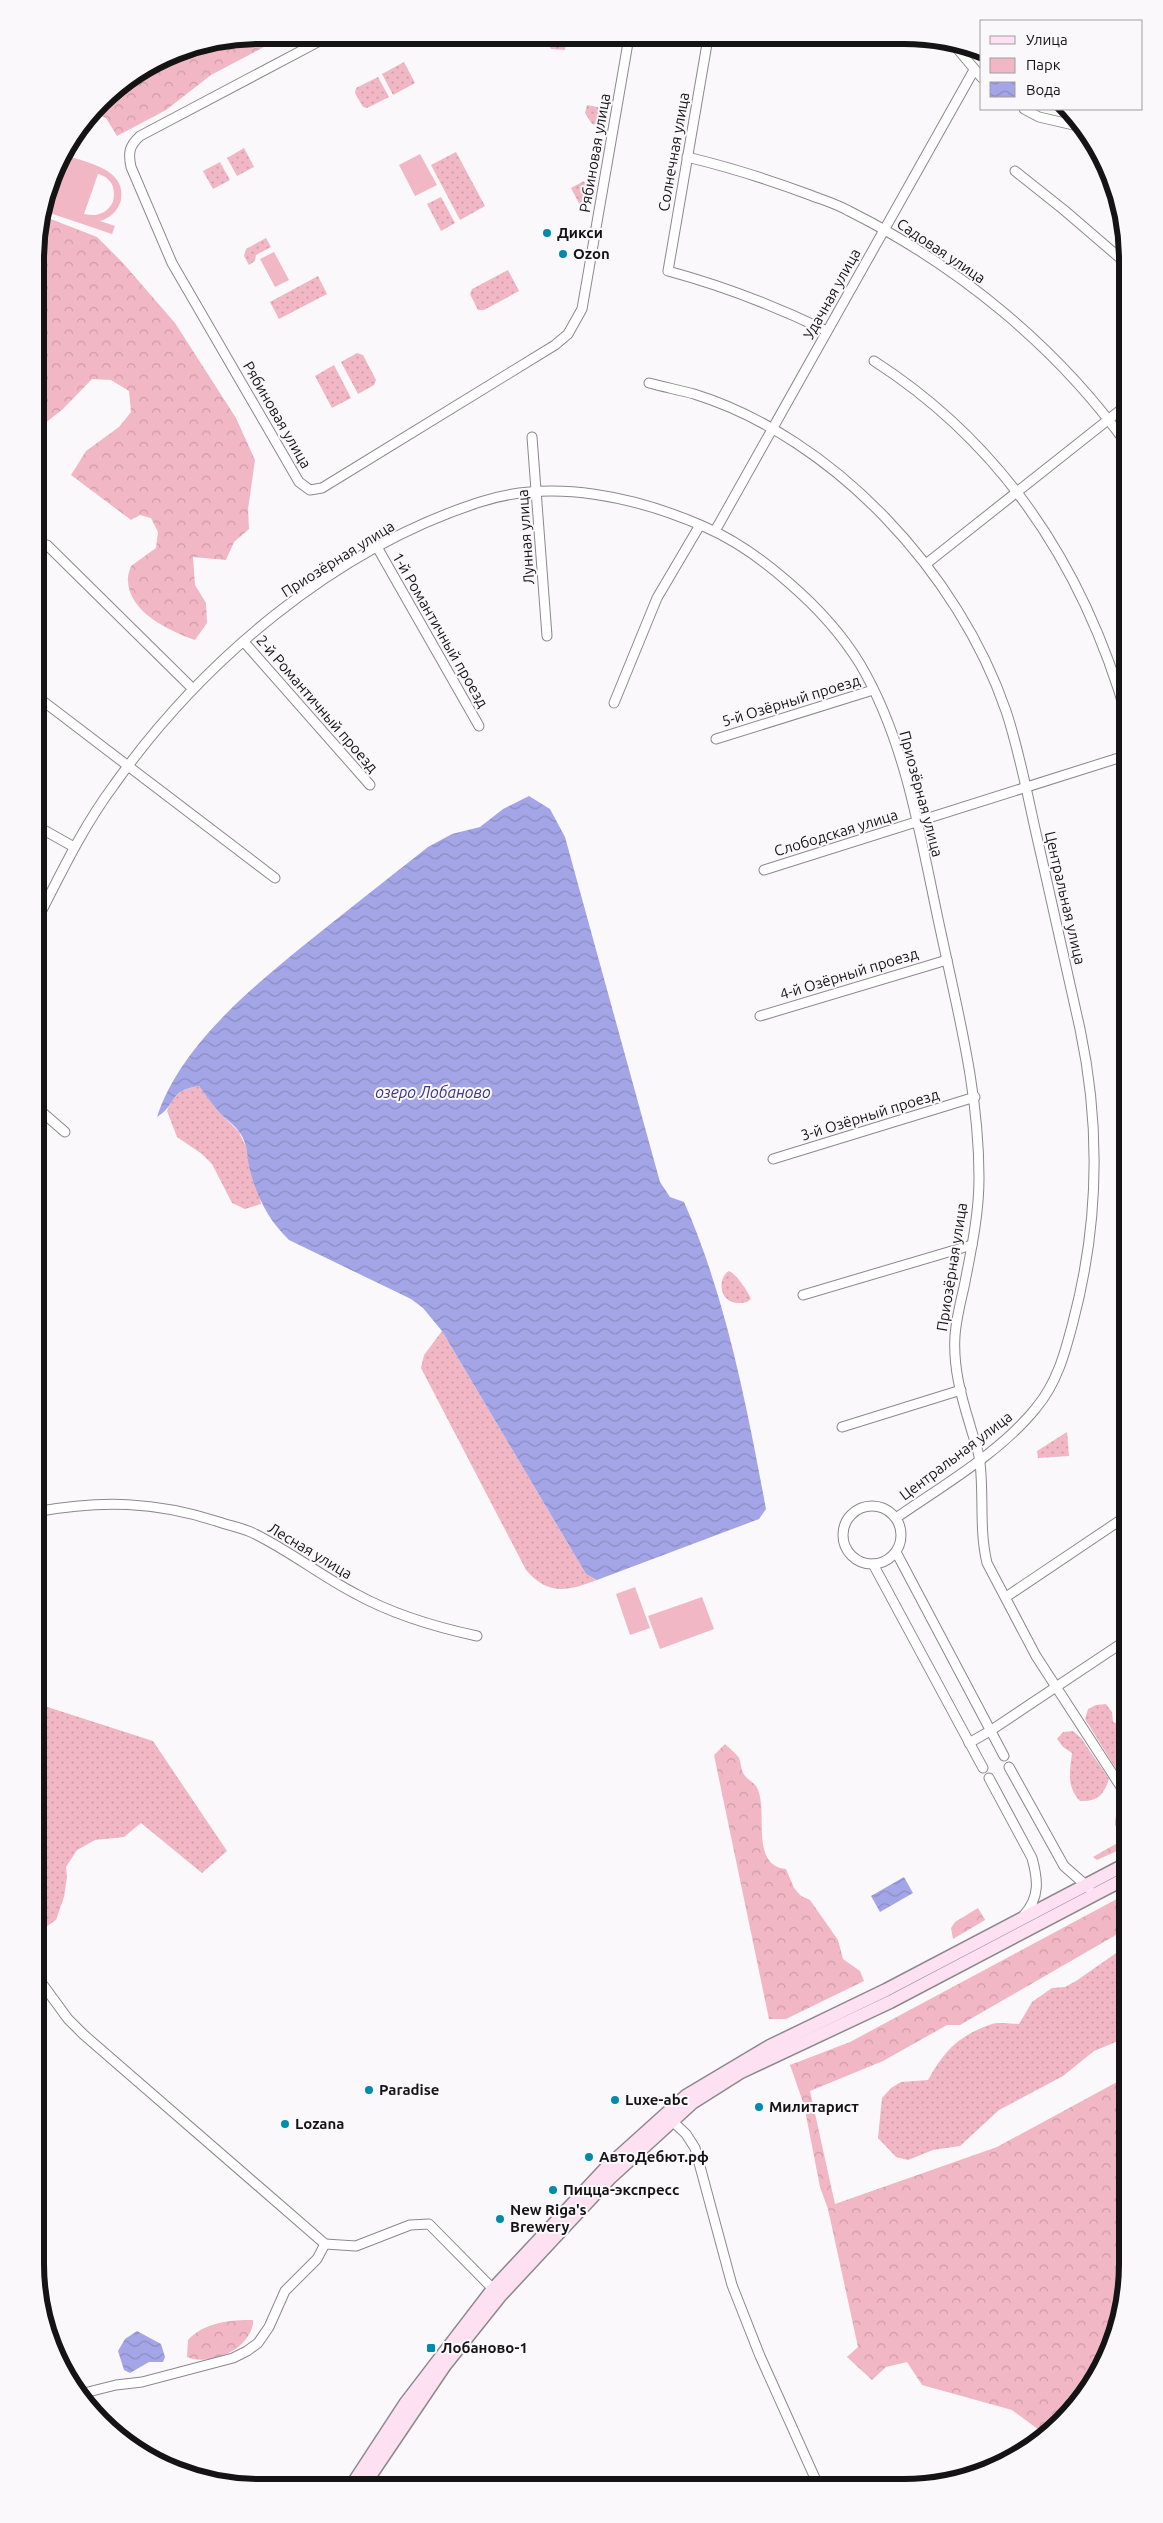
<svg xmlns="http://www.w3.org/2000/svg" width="1163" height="2523" viewBox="0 0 1163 2523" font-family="Ubuntu,sans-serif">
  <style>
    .green { fill: url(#green-dots) }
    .forest { fill: url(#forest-crowns) }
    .pitch { fill: #f1b7c5; fill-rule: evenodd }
    .water { fill: url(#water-waves) }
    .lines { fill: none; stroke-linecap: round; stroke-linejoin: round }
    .street-casing { stroke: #8c898c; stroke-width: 11 }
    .secondary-casing { stroke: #8c898c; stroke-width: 15 }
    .street { stroke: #fff; stroke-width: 9 }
    .secondary { stroke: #fde0f2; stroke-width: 12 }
    .poi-dot { fill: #018aaa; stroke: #fbf8fb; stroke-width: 2 }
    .labels { text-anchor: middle; stroke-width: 4; stroke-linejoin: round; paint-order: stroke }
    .street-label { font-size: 15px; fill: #151415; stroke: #fbf8fb }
    .poi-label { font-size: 15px; font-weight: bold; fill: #151415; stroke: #fbf8fb; text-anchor: start }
    .water-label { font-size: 16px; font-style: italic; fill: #3c3682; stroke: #fbf8fb }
    .rim { fill: none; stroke: #151415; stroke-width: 6 }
  </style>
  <defs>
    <pattern id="green-dots" width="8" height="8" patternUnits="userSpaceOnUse" patternTransform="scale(1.25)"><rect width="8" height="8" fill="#f1b7c5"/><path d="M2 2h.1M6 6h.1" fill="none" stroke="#ce9ca8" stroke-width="1.8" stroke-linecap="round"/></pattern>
    <pattern id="forest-crowns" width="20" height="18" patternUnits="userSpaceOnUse" patternTransform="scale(1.25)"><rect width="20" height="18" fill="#f1b7c5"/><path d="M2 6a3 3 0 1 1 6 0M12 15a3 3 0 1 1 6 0" fill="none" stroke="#ce9ca8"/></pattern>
    <pattern id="water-waves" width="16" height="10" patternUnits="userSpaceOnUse" patternTransform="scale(1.25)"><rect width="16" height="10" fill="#a3a5e6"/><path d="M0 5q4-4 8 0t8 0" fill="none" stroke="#8b8dc4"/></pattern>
  </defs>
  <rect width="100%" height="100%" fill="#fbf8fb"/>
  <g class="green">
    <path d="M546,37H567L565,50L551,49L544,38Z"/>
    <path d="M404,62L415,83L393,95L382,74Z"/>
    <path d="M378,77L389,97L367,108L363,107L355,93L356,88Z"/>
    <path d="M587,105L602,108L599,125L592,124L585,113Z"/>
    <path d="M244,148L254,167L237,176L227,158Z"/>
    <path d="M456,152L485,206L460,220L431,165Z"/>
    <path d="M220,162L230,180L213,189L203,171Z"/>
    <path d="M584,181L592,194L590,199L580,205L571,188Z"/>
    <path d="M441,197L455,223L441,231L427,204Z"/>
    <path d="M266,238L271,247L256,255L255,261L249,265L244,256L246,249Z"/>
    <path d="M508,270L519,291L484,310H478L470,294L472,289Z"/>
    <path d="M318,276L327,294L279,319L270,302Z"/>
    <path d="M357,353L363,355L376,380L374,385L358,394L341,362Z"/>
    <path d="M334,365L351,398L332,408L315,376Z"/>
    <path d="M199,1086L217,1110L239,1132L246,1147L252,1175L258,1189L261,1204L245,1209L232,1203L212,1164L202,1154L177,1137L167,1111C174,1094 181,1089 199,1086Z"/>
    <path d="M729,1271C737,1275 747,1290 751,1299L747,1302C717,1309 717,1277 729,1271Z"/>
    <path d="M442,1331L586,1574L597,1580C568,1591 548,1596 526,1570L421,1368L424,1355Z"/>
    <path d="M1067,1432L1069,1456L1038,1458L1037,1451Z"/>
    <path d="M35,1703L153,1741L227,1851L202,1873L141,1823L124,1837L95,1840L77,1850L66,1867L67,1877L64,1897L56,1920L35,1934Z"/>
    <path d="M1106,1704L1112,1712L1113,1722L1128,1727V1773L1118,1772L1085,1719L1088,1709L1096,1705Z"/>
    <path d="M1073,1731L1081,1738L1109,1779C1104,1795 1097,1802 1080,1801C1066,1786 1070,1772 1072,1753L1063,1747L1057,1739L1063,1732Z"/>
    <path d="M1128,1800V1830L1122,1833L1115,1825C1115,1814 1118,1808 1128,1800Z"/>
    <path d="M1119,1951H1128V2037L1094,2051L1063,2076L999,2110L960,2146L933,2150L908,2160L896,2157L878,2138L882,2098L891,2088L901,2082L928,2080C944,2051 959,2035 992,2024C999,2022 1011,2024 1019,2024L1032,2002L1052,1988L1065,1987L1076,1981Z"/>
  </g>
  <g class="forest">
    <path d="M259,35H287L211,75L166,110L117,136L106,118L94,113L111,91L173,52Z"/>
    <path d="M43,216L97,237L123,263L175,323L236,418L255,460L248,509L249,529L234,542L226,560L193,557L195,585L206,603L207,623L195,640C169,631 129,612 128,581C127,576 130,570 131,566L156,548L158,532L151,518L140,515L131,520L71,475L86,451L119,427L131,412L129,391L111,380L92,379L63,409L35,431L36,244Z"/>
    <path d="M725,1744C729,1748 736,1753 739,1758C741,1763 741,1771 745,1776C749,1781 756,1783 758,1790C768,1814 750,1865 786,1869L794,1888L801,1896L810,1900L838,1940L843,1959L860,1971L864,1981L786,2019H769L714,1755Z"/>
    <path d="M1128,1837V1846L1097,1860L1093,1857Z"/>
    <path d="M1128,1893V1928L960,2025H947L883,2061L810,2091L835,2204L997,2147L1128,2076L1127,2279L1111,2350L1073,2412L1046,2435L1012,2410L922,2385L907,2362L886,2367L872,2380L847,2357L858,2347L828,2209L820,2187L804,2105L790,2065L850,2042Z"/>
    <path d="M978,1908L985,1920L953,1939L951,1928L955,1922Z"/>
    <path d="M253,2320C253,2348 211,2367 187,2357L188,2340C204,2322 231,2320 253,2320Z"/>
  </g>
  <g class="pitch">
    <path d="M62,154C84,162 127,168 121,200C118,211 110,218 100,221L115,226L112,234L44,211L58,160ZM98,174C112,178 116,188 113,202C106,214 97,217 84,214Z"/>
    <path d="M420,154L437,185L415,196L399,165Z"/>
    <path d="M274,252L289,280L275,287L260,259Z"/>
    <path d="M635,1587L650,1628L630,1635L616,1594Z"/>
    <path d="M702,1597L714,1629L660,1649L648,1616Z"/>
  </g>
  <g class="water">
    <path d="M529,796L550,809L565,837L660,1182L670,1197L684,1202C726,1297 747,1407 766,1509L759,1519L597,1580L586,1574L442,1331L423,1308L411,1299L289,1240C267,1219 256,1195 249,1166C247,1154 247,1143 240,1133C234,1124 224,1118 218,1111C211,1103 205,1094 199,1086C167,1091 178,1104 157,1117C180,1047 248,991 303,946C344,913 386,880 428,847L452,834L480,827L503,809Z"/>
    <path d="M904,1877L913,1893L880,1912L871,1896Z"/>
    <path d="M137,2331L161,2344L165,2357L163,2362H149L130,2373L124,2370L118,2351L125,2339Z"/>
  </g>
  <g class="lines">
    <g class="street-casing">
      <g id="street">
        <path d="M331,35L140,136C129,146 128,153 131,167L172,263L299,482L310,490L322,488L555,345L568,334L582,309L629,37"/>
        <path d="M708,38L668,271C724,286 775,306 827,331"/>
        <path d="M950,40L982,78"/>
        <path d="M1024,109L1039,117L1082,127"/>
        <path d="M687,157C729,167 770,180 810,195C823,200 837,204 849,211C957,265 1058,347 1128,446"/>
        <path d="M1015,171L1064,210L1128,265"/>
        <path d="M874,361C1006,446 1086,572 1128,721"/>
        <path d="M649,383C664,387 679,390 694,394C835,438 959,574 1006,711C1019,750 1027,793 1036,833C1051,898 1065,963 1080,1029C1101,1128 1099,1224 1073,1322C1065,1353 1057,1383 1036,1408C1001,1452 942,1486 896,1518"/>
        <path d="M532,437L547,636"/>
        <path d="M715,531L974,70"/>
        <path d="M47,545L193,689"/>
        <path d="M377,547L479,726"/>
        <path d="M926,564L1128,404"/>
        <path d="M244,642L370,785"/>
        <path d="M35,695L275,878"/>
        <path d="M614,703L657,598L700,525"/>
        <path d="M716,739L873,690"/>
        <path d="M35,825L74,847"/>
        <path d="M764,870L1128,755"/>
        <path d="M35,924C59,877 82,828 114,785C202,661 334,549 480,502C553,478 637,497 705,527C735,540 763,560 788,582C816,606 841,633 860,664C909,747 922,849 943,942C960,1021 979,1096 979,1178C979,1215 971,1251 964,1287C960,1304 956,1320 955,1336C953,1367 961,1396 970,1425C973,1437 979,1450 980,1463C984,1496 979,1530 987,1563L1036,1656L1123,1790"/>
        <path d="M760,1016L947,960"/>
        <path d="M35,1106L65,1132"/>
        <path d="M773,1159L975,1097"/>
        <path d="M803,1295L972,1245"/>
        <path d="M842,1427L961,1390"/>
        <circle cx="872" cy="1535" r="29"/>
        <path d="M35,1512C101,1500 155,1501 219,1522C230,1526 244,1528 255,1534C290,1551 321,1576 356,1594C394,1615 435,1627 477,1636"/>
        <path d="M896,1552L1004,1756"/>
        <path d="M873,1564L983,1768"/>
        <path d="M1006,1597L1128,1515"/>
        <path d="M969,1743L990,1731L1128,1639"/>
        <path d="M1009,1767L1064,1866L1089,1888"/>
        <path d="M989,1778L1032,1858C1038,1880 1040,1897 1024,1915"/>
        <path d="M35,1974L68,2019L83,2034L325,2244L317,2259L285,2291L269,2327L258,2343L247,2351L233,2358L142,2382L116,2385L80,2394"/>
        <path d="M668,2117L686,2134L695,2148L732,2285L760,2356L819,2487"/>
        <path d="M325,2244L356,2246L410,2225L429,2224L497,2293"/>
      </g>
    </g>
    <g class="secondary-casing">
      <g id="secondary">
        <path d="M352,2485L405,2404L493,2289L605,2169L686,2096L770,2046L886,1990L1128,1863"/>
        <path d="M364,2485L445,2365L500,2296L611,2177L692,2103L741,2072L890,2002L1128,1877"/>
      </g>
    </g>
    <use href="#street" class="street"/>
    <use href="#secondary" class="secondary"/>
  </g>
  <g class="poi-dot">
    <circle cx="547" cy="233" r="5"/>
    <circle cx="563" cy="254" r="5"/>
    <circle cx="369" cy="2090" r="5"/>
    <circle cx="615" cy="2100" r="5"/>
    <circle cx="759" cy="2107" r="5"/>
    <circle cx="285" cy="2124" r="5"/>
    <circle cx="589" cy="2157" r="5"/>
    <circle cx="553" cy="2190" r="5"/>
    <circle cx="500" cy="2219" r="5"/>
    <rect x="426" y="2343" width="10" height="10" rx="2.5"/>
  </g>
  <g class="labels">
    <g class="street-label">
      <text transform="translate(674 152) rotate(-80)" y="5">Солнечная улица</text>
      <text transform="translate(595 153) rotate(-80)" y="5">Рябиновая улица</text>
      <text transform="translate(941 251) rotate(34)" y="5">Садовая улица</text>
      <text transform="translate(832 294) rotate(-61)" y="5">Удачная улица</text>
      <text transform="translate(277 415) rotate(60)" y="5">Рябиновая улица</text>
      <text transform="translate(526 537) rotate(-94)" y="5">Лунная улица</text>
      <text transform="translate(338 559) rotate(-32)" y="5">Приозёрная улица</text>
      <text transform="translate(440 630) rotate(60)" y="5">1-й Романтичный проезд</text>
      <text transform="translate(791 701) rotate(-17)" y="5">5-й Озёрный проезд</text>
      <text transform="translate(317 704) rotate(49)" y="5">2-й Романтичный проезд</text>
      <text transform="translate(921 794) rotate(75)" y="5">Приозёрная улица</text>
      <text transform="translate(836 833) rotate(-17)" y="5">Слободская улица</text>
      <text transform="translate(1065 898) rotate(77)" y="5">Центральная улица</text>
      <text transform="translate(849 974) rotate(-17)" y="5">4-й Озёрный проезд</text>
      <text transform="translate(870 1115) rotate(-17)" y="5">3-й Озёрный проезд</text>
      <text transform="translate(952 1267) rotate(-81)" y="5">Приозёрная улица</text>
      <text transform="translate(956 1456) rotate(-37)" y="5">Центральная улица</text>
      <text transform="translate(310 1551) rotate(31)" y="5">Лесная улица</text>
    </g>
    <g class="poi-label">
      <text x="557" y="238">Дикси</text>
      <text x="573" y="259">Ozon</text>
      <text x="379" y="2095">Paradise</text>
      <text x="625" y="2105">Luxe-abc</text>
      <text x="769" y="2112">Милитарист</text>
      <text x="295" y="2129">Lozana</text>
      <text x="599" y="2162">АвтоДебют.рф</text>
      <text x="563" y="2195">Пицца-экспресс</text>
      <text x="510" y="2215">New Riga's<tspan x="510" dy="17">Brewery</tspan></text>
      <text x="441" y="2353">Лобаново-1</text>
    </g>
    <g class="water-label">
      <text x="433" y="1098">озеро Лобаново</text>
    </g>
  </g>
  <path d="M0 0H1163V2523H0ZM259 44H904A215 215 0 0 1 1119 259V2264A215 215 0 0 1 904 2479H259A215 215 0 0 1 44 2264V259A215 215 0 0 1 259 44Z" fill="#fbf8fb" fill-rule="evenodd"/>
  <path class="rim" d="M259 44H904A215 215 0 0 1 1119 259V2264A215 215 0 0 1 904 2479H259A215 215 0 0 1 44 2264V259A215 215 0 0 1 259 44Z"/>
  <rect x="980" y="20" width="162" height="90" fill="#fbf8fb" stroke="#9f9d9f"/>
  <rect x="990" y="36" width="25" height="8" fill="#fde0f2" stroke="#9f9d9f"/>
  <text x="1026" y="45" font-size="15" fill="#151415">Улица</text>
  <rect x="990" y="58" width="25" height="15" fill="#f1b7c5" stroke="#9f9d9f"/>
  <text x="1026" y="70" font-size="15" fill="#151415">Парк</text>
  <rect x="990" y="82" width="25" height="15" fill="url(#water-waves)" stroke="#9f9d9f"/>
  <text x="1026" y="95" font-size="15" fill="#151415">Вода</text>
</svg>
